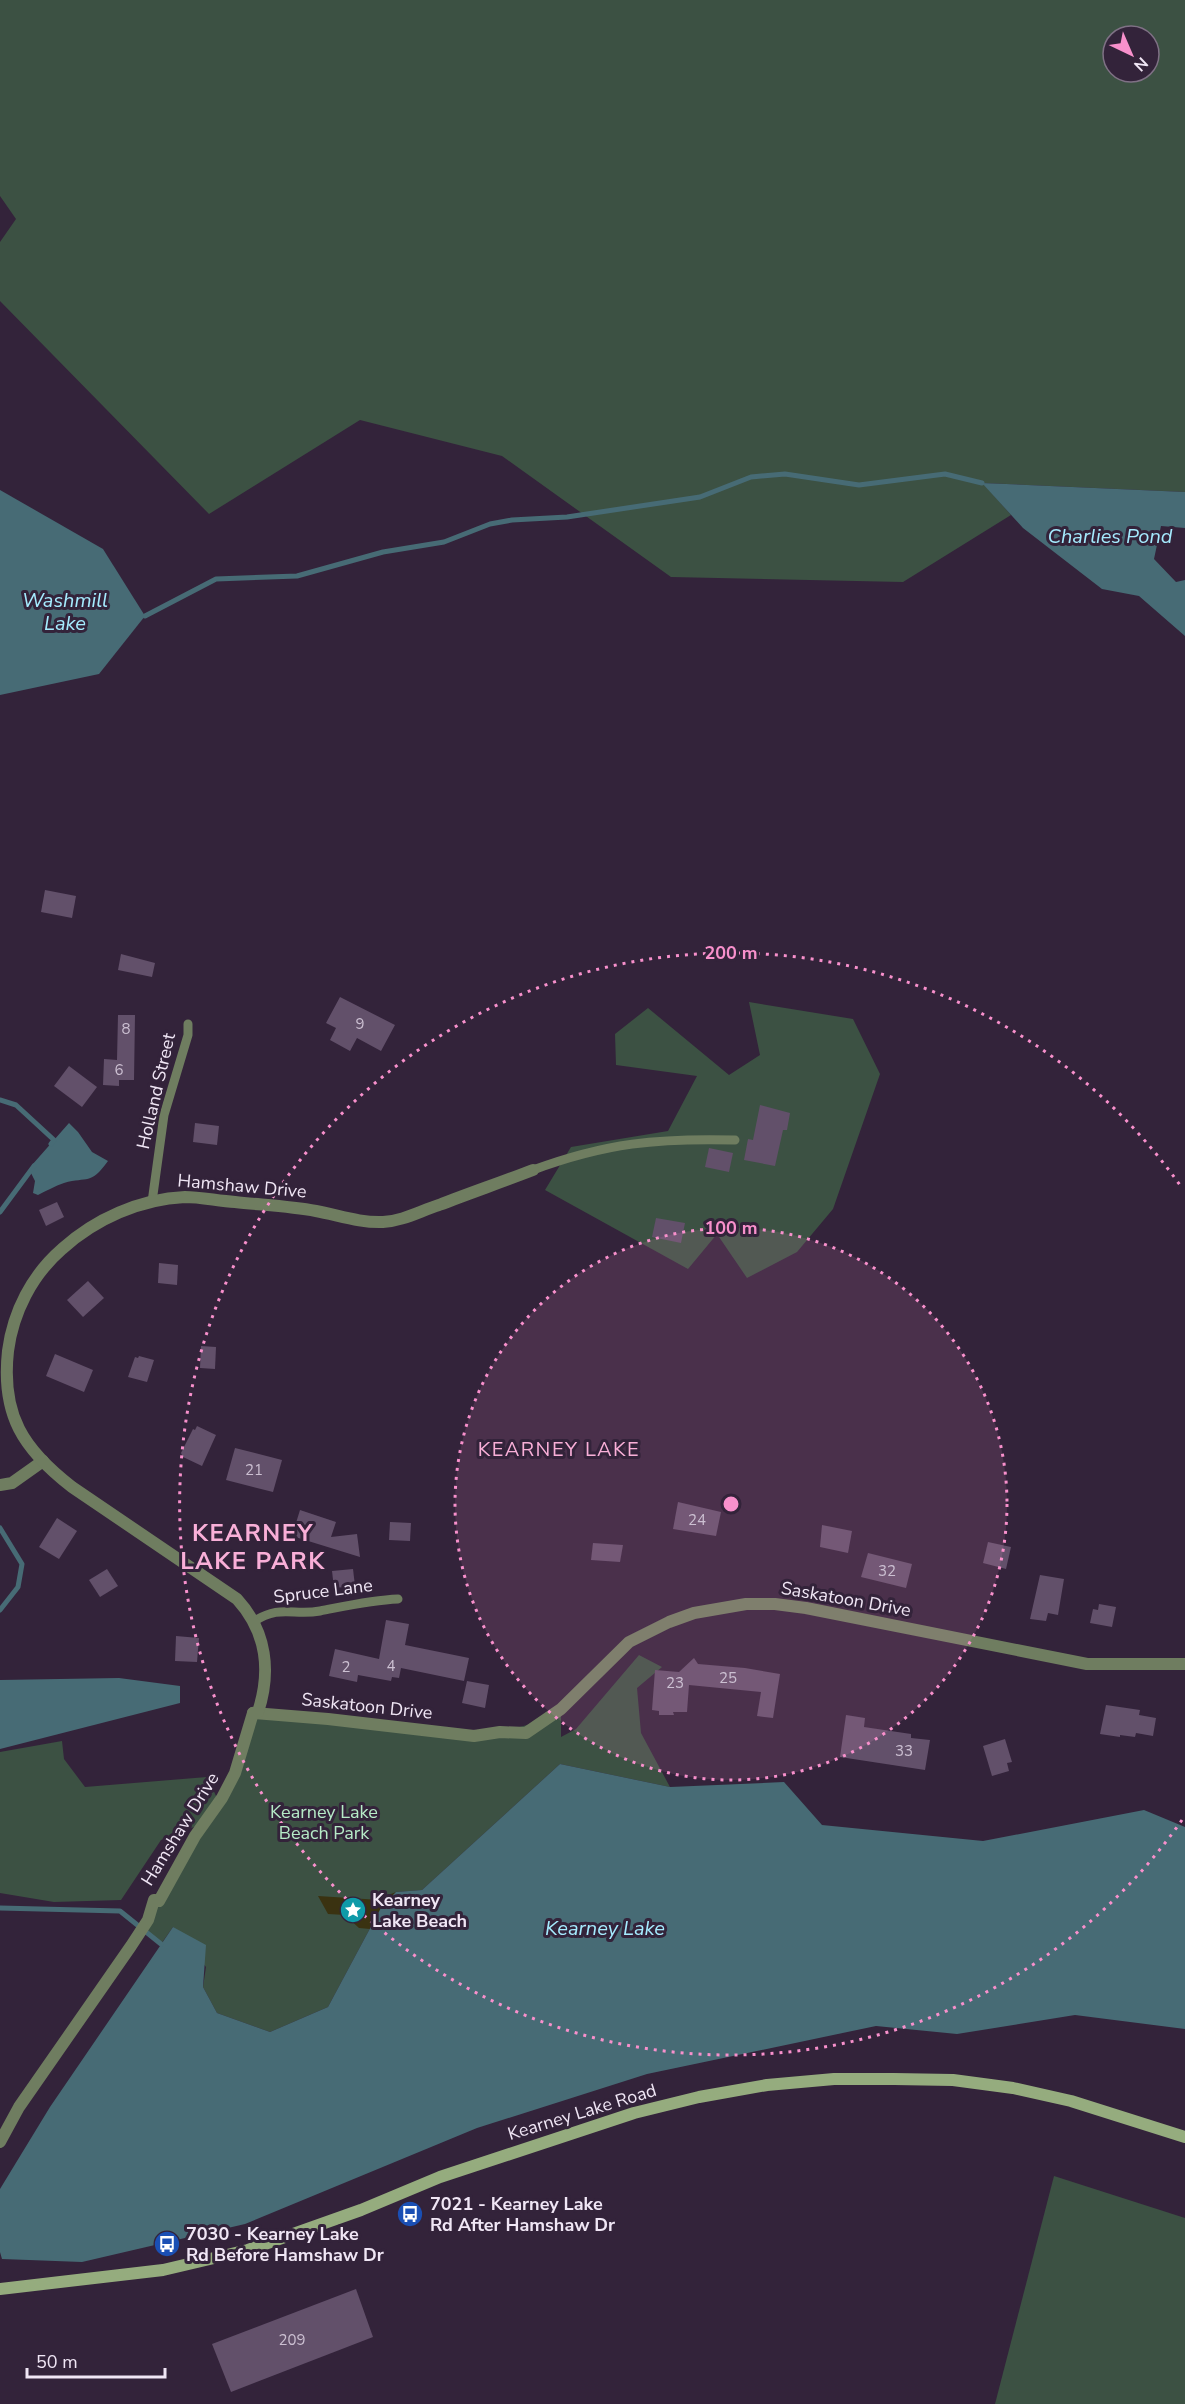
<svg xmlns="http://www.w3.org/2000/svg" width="1185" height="2404" viewBox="0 0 1185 2404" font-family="'Nunito Sans',sans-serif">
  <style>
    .green { fill: #3c5143; fill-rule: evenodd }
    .sand { fill: #3a3211 }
    .water { fill: #476b75 }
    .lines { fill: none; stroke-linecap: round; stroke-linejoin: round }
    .stream { stroke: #476b75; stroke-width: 5 }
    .building { fill: #62506a }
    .lane { stroke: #6f7d60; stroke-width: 9 }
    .street { stroke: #6f7d60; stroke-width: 12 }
    .secondary { stroke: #95ac7e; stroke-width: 12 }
    .ring { fill: none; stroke: #f890cc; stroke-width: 3; stroke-dasharray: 3 6 }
    .labels { text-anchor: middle; stroke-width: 6; stroke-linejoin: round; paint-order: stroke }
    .number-label { font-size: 15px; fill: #ccc0d2 }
    .street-label { font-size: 18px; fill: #f0e6f5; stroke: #33233a }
    .park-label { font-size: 18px; fill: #b6ebc7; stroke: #33233a }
    .poi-label { font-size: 18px; font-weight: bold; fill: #f0e6f5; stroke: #33233a; text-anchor: start }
    .water-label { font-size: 20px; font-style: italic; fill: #a5ebfe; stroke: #33233a }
    .neighbourhood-label { font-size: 20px; letter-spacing: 1.5px; fill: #f9afd8; stroke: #33233a }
    .district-label { font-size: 24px; font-weight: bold; letter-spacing: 1.5px; fill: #f9afd8; stroke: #33233a }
    .centre { fill: #f890cc; stroke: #33233a; stroke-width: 3 }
    .ring-label { font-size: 18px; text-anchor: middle; font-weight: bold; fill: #f890cc; stroke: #33233a; stroke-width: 6; stroke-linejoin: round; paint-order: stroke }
  </style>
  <rect width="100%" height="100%" fill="#33233a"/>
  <g class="green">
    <path d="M0,0H1185V492L983,483L1011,515L903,582L671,577L502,456L360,420L209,514L0,301V242L16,219L0,196ZM1113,36H1149V72H1113Z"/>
    <path d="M749,1002L853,1019L880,1074L833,1209L797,1252L747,1278L717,1234L688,1269L545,1190L571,1147L668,1131L697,1076L616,1065L615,1034L648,1008L729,1075L760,1055Z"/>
    <path d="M639,1655L662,1667L637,1688L641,1733L670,1787L560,1764L422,1890L396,1892L382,1906L328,2007L270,2032L217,2013L203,1987L206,1967L173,1927L161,1944L140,1927L222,1798L253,1713L422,1730L500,1732L542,1721L561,1709V1737L576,1729Z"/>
    <path d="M62,1741L64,1759L85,1787L207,1777L217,1798L199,1825L161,1840L121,1900L54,1902L0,1893V1752Z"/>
    <path d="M1054,2176L1185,2218V2404H995Z"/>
  </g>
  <path class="sand" d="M396,1892L382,1906L370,1929L359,1928L345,1915L328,1914L318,1896L380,1900L381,1898Z"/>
  <g class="water">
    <path d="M982,483L1185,492V528L1161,526L1154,559L1176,582L1185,580V636L1139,596L1102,589L1023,528Z"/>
    <path d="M0,490L103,549L145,616L99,674L0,695Z"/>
    <path d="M69,1123L78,1132L92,1152L108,1161C90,1186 88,1176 64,1183C55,1186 46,1191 38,1195L33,1193L35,1181L30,1171L32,1165Z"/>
    <path d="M119,1678L180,1686V1703L0,1749V1680Z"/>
    <path d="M560,1764L670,1787L784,1782L822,1825L983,1841L1144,1810L1185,1827V2029L1075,2015L957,2034L876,2026L647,2074L477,2128L245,2224L82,2262L2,2259L0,2252V2189L50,2107L173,1927L206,1945L203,1987L217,2013L270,2032L328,2007L382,1906L396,1892L422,1890Z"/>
  </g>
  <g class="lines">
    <g class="stream">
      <path d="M145,616L216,579L297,576L383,552L444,542L490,524L512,520L567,517L700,497L751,477L785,474L859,485L945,474L982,483"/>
      <path d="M0,1100L16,1105L54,1140L51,1144"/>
      <path d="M0,1212L34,1166"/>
      <path d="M0,1528L22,1564L18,1587L0,1610"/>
      <path d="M0,1908L120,1911L161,1944"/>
    </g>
  </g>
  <g class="building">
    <path d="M45,890L76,896L72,918L41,912Z"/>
    <path d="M121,954L155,963L152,977L118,970Z"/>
    <path d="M340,997L395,1025L381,1051L357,1038L350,1051L330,1040L336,1028L326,1023Z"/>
    <path d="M118,1015H135L134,1080H119V1086L103,1085L104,1059L117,1060Z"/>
    <path d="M69,1066L97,1087L82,1107L54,1086Z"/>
    <path d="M760,1105L790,1113L787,1130H783L775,1166L744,1160L748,1139L753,1140Z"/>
    <path d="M195,1123L219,1126L217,1145L193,1142Z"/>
    <path d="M709,1148L733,1153L729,1172L705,1167Z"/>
    <path d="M57,1202L64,1217L46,1226L39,1210Z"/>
    <path d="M656,1218L685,1223L681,1243L652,1237Z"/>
    <path d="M159,1263L178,1265L177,1285L158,1283Z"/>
    <path d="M88,1281L104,1298L83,1317L67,1300Z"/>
    <path d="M201,1346L216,1347L215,1369L200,1368Z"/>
    <path d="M55,1354L93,1370L84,1392L46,1376Z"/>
    <path d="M139,1356L154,1360L147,1382L128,1377L135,1357L138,1358Z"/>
    <path d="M197,1426L216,1435L202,1466L183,1457L181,1453L193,1429L195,1430Z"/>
    <path d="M235,1448L282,1460L273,1492L226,1480Z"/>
    <path d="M678,1502L721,1512L716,1536L673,1529Z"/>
    <path d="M300,1510L336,1522L331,1537L357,1534L360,1557L292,1536Z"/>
    <path d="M57,1518L77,1531L59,1559L39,1547Z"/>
    <path d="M390,1522L411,1523L410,1541L389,1540Z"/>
    <path d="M822,1525L852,1531L848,1553L820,1547Z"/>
    <path d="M988,1542L1011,1547L1006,1569L983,1563Z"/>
    <path d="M593,1543L623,1545L620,1562L591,1560Z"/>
    <path d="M868,1553L912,1564L906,1588L861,1577Z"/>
    <path d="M107,1569L118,1586L100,1597L89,1580Z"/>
    <path d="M353,1569L355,1586L334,1588L332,1571Z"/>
    <path d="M1040,1575L1064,1579L1058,1615L1048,1613L1046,1621L1030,1619Z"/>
    <path d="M1099,1604L1116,1607L1112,1627L1090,1623L1093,1609L1098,1610Z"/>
    <path d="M386,1620L409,1624L405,1645L469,1658L464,1681L401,1668L399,1678L392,1677L391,1681L358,1675L357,1682L329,1676L335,1649L379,1659Z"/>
    <path d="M176,1636L199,1638L197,1662L175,1661Z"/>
    <path d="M694,1658L698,1664L745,1668L780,1674L773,1718L757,1716L761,1692L689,1685L687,1712H673L674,1715H659V1711L652,1710L655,1670L679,1672Z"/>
    <path d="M467,1681L489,1685L485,1708L462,1703Z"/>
    <path d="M1106,1705L1140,1710L1139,1715L1156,1718L1153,1736L1136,1733L1135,1737L1120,1735V1737L1100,1734Z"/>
    <path d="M846,1715L865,1718L864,1727L911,1734V1738L930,1740L925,1770L840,1757Z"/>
    <path d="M1005,1739L1012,1762L1007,1763L1009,1771L992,1776L983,1746Z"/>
    <path d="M356,2289L373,2337L231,2392L212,2344Z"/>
  </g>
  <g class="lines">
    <g class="lane">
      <path d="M533,1170C606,1143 657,1138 735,1140"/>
      <path d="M152,1202L164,1115L188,1035V1024"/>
      <path d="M253,1622C281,1604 292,1616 320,1611C346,1606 372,1600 398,1599"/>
    </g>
    <g class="street">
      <path d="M0,1485L12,1483L43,1461"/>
      <path d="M253,1713L328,1719L474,1736L500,1732L526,1733L561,1709L629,1642L669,1622L694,1613L746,1604H775L806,1608L1087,1664H1185"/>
      <path d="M0,2142L19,2107L131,1946L148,1920L154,1900L159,1901L195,1836L222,1798L235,1773L253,1713L258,1712C271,1672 267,1632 237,1599L72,1487C23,1449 1,1415 8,1351C13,1312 32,1275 62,1249C95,1219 140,1199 185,1197C201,1197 218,1201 235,1202C262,1205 289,1206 316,1211C338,1215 360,1223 383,1222C403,1221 420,1211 439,1205C470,1193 502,1182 533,1170"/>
    </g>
    <path class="secondary" d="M0,2289L163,2270L248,2250L361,2210L440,2177L634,2113L699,2097L767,2085L834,2079H894L953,2080L1013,2088L1071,2101L1185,2137"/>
  </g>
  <circle cx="731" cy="1504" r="276" fill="#f890cc" fill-opacity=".12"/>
  <g class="ring">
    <circle cx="731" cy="1504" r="276"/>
    <path d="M1182 1820A551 551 0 1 1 1182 1188"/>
  </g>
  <defs>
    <g id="sight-disc" transform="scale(1.35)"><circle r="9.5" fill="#0f9aa8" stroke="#33233a"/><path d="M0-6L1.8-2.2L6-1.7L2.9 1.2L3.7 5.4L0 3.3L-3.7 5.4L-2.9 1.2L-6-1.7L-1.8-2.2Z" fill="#fff"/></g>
    <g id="bus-disc" transform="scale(1.35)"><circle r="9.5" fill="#1a4fb4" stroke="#33233a"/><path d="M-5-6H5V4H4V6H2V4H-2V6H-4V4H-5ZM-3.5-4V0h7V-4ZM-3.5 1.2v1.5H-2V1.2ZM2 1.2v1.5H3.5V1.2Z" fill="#fff"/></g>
  </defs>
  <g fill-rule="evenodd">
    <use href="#sight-disc" x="353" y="1910"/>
    <use href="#bus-disc" x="410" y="2214"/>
    <use href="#bus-disc" x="167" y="2244"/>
  </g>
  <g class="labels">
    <g class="number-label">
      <text x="360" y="1029">9</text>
      <text x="126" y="1034">8</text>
      <text x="119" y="1075">6</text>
      <text x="254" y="1475">21</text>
      <text x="697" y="1525">24</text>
      <text x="887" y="1576">32</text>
      <text x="391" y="1671">4</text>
      <text x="346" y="1672">2</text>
      <text x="728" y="1683">25</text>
      <text x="675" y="1688">23</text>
      <text x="904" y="1756">33</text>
      <text x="292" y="2345">209</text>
    </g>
    <g class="street-label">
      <text transform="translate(156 1091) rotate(-77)" y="6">Holland Street</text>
      <text transform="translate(242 1186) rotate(5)" y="6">Hamshaw Drive</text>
      <text transform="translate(323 1591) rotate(-7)" y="6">Spruce Lane</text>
      <text transform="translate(846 1599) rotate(10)" y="6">Saskatoon Drive</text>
      <text transform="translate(367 1706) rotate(6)" y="6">Saskatoon Drive</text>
      <text transform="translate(180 1829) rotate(-58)" y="6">Hamshaw Drive</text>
      <text transform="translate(582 2112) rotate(-17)" y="6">Kearney Lake Road</text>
    </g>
    <g class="park-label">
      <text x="324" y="1818">Kearney Lake<tspan x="324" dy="21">Beach Park</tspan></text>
    </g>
    <g class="poi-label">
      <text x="372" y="1906">Kearney<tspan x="372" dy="21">Lake Beach</tspan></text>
      <text x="430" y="2210">7021 - Kearney Lake<tspan x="430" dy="21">Rd After Hamshaw Dr</tspan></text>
      <text x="186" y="2240">7030 - Kearney Lake<tspan x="186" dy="21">Rd Before Hamshaw Dr</tspan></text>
    </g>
    <g class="water-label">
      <text x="1110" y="543">Charlies Pond</text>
      <text x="65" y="607">Washmill<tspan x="65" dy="23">Lake</tspan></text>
      <text x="605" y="1935">Kearney Lake</text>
    </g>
    <g class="neighbourhood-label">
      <text x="559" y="1456">KEARNEY LAKE</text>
    </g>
    <g class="district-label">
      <text x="253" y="1541">KEARNEY<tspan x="253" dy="28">LAKE PARK</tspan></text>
    </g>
  </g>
  <circle cx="731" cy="1504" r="9" class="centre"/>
  <g class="ring-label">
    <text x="731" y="959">200 m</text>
    <text x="731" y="1234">100 m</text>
  </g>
  <g transform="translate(1131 54) rotate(136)"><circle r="28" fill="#33233a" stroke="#7f7185" stroke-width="1.5"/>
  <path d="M0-4.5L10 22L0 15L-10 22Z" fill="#f890cc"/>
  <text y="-9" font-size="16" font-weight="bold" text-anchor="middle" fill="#f0e6f5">N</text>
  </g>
  <path d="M27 2368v9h138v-9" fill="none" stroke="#f0e6f5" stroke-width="3"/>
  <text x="36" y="2368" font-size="18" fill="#f0e6f5" stroke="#33233a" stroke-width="4.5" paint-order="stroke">50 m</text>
</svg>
